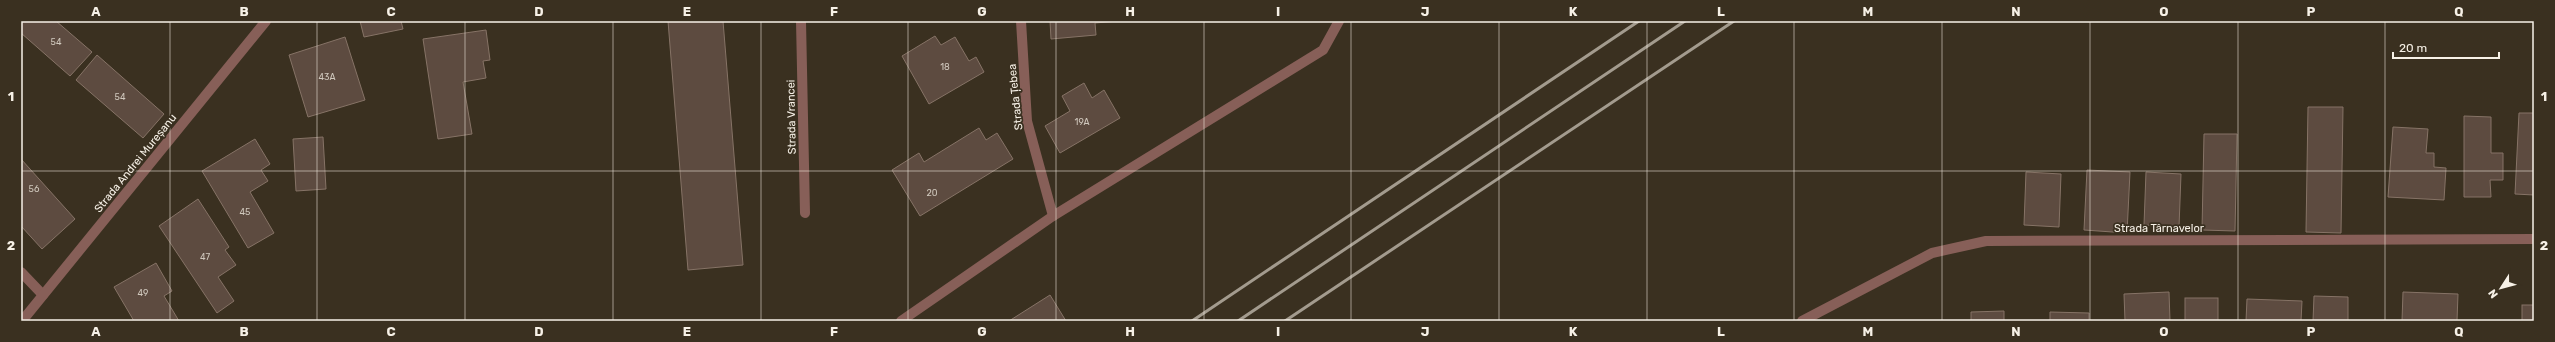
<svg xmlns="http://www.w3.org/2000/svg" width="2555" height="342" viewBox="0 0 2555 342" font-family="Rubik,sans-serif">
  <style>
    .building { fill: #5d4b40; stroke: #867366 }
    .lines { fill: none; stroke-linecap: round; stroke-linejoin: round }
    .lane { stroke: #875f58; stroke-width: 10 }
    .street { stroke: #875f58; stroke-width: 10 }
    .rail { stroke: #a39b8e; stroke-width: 3 }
    .grid { fill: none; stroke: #f7f1e7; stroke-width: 1; stroke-opacity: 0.55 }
    .labels { text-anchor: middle; stroke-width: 3.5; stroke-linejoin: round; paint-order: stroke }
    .number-label { font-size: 9px; fill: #d0c8bd }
    .street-label { font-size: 11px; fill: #f7f1e7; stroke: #3a3020 }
    .neatline { fill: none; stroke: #f7f1e7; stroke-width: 1.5 }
    .grid-label { font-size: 13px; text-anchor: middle; font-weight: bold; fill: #f7f1e7 }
  </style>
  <rect width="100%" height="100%" fill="#3a3020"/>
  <g class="building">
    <path d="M21,21H56L92,52L70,76L21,33Z"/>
    <path d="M360,21H401L403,29L364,37Z"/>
    <path d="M668,21H723L743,265L688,270Z"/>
    <path d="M1050,21H1118L1095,23L1096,35L1051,39Z"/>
    <path d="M486,30L490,60L483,61L486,78L463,82L472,134L438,139L423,39Z"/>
    <path d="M935,36L941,45L955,37L969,61L976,57L984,72L929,104L902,56Z"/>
    <path d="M345,37L365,100L308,117L289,55Z"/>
    <path d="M97,55L164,114L143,138L76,80Z"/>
    <path d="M1084,83L1092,98L1104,90L1120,118L1060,153L1045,126L1070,111L1062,96Z"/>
    <path d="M2308,107H2343L2341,233L2306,232Z"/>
    <path d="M2519,113H2534V195L2515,194Z"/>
    <path d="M2464,116L2491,117V153H2503V180H2490L2491,197H2464Z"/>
    <path d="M2393,127L2428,129L2426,153H2434V167L2446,168L2444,200L2388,197Z"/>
    <path d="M979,128L986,140L997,133L1013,159L920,216L892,170L919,153L924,162Z"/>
    <path d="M2204,134H2237L2235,231L2202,230Z"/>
    <path d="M323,137L326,189L296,191L293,139Z"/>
    <path d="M255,139L270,164L261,170L268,181L250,192L274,233L248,248L202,171Z"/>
    <path d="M21,159L75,219L42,249L21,226Z"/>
    <path d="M2087,170L2130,172L2127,233L2084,230Z"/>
    <path d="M2026,172L2061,174L2059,227L2024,225Z"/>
    <path d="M2146,172L2181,174L2179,227L2144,225Z"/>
    <path d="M198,199L229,247L225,250L236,265L218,277L234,301L217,313L159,226Z"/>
    <path d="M156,263L172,291L164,296L179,321H134L114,287Z"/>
    <path d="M2169,292L2170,321H2125L2124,294Z"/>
    <path d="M2403,292L2458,294L2457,321H2402Z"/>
    <path d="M1050,295L1066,321H1009Z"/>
    <path d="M2314,296L2348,297V321H2313Z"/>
    <rect x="2185" y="298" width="33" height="23"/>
    <path d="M2247,299L2302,301L2301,321H2246Z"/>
    <rect x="2522" y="305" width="12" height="16"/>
    <path d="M2004,311V321H1971V312Z"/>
    <path d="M2050,312L2089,313V321H2050Z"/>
  </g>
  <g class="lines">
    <path class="lane" d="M901,321L1053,216L1323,50L1339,21"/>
    <g class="street">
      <path d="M801,21L805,213"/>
      <path d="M1021,21L1027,121L1053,216"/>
      <path d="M21,272L43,295"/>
      <path d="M22,321L266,21"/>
      <path d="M1802,321L1932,253L1986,241L2534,239"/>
    </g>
    <g class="rail">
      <path d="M1192,321L1639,21"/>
      <path d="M1238,321L1685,21"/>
      <path d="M1285,321L1734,21"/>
    </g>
  </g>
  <path class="grid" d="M170,21V321M317,21V321M465,21V321M613,21V321M761,21V321M908,21V321M1056,21V321M1204,21V321M1351,21V321M1499,21V321M1647,21V321M1794,21V321M1942,21V321M2090,21V321M2238,21V321M2385,21V321M21,171H2534"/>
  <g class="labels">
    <g class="number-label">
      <text x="56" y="45">54</text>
      <text x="945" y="70">18</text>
      <text x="327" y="80">43A</text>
      <text x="120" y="100">54</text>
      <text x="1082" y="125">19A</text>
      <text x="34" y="192">56</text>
      <text x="932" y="196">20</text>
      <text x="245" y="215">45</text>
      <text x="205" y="260">47</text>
      <text x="143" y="296">49</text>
    </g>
    <g class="street-label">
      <text transform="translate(1015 97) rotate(-96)" y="4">Strada Țebea</text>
      <text transform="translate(791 117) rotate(-91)" y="4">Strada Vrancei</text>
      <text transform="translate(135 163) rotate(-51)" y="4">Strada Andrei Mureșanu</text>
      <text x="2159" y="232">Strada Târnavelor</text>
    </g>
  </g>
  <rect width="2555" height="342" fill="none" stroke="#3a3020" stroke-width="44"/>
  <g transform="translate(2501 288) rotate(234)" stroke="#3a3020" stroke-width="3" paint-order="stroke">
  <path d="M0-3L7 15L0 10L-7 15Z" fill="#f7f1e7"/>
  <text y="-6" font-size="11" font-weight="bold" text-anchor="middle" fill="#f7f1e7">N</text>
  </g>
  <path d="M2393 52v6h106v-6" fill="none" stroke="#f7f1e7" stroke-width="2"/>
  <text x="2399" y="52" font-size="12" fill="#f7f1e7" stroke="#3a3020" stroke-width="3" paint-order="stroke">20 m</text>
  <rect x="22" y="22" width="2511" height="298" class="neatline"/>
  <g class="grid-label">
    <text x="96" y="16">A</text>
    <text x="244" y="16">B</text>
    <text x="391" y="16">C</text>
    <text x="539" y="16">D</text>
    <text x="687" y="16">E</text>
    <text x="834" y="16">F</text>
    <text x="982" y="16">G</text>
    <text x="1130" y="16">H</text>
    <text x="1278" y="16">I</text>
    <text x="1425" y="16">J</text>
    <text x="1573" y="16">K</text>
    <text x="1721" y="16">L</text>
    <text x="1868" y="16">M</text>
    <text x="2016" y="16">N</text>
    <text x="2164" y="16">O</text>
    <text x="2311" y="16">P</text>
    <text x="2459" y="16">Q</text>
    <text x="11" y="101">1</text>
    <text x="2544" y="101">1</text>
    <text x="11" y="250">2</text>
    <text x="2544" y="250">2</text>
    <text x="96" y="336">A</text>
    <text x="244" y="336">B</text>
    <text x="391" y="336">C</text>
    <text x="539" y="336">D</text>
    <text x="687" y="336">E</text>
    <text x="834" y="336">F</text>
    <text x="982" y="336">G</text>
    <text x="1130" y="336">H</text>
    <text x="1278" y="336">I</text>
    <text x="1425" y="336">J</text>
    <text x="1573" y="336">K</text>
    <text x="1721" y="336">L</text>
    <text x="1868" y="336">M</text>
    <text x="2016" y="336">N</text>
    <text x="2164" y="336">O</text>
    <text x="2311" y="336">P</text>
    <text x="2459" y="336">Q</text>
  </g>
</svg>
